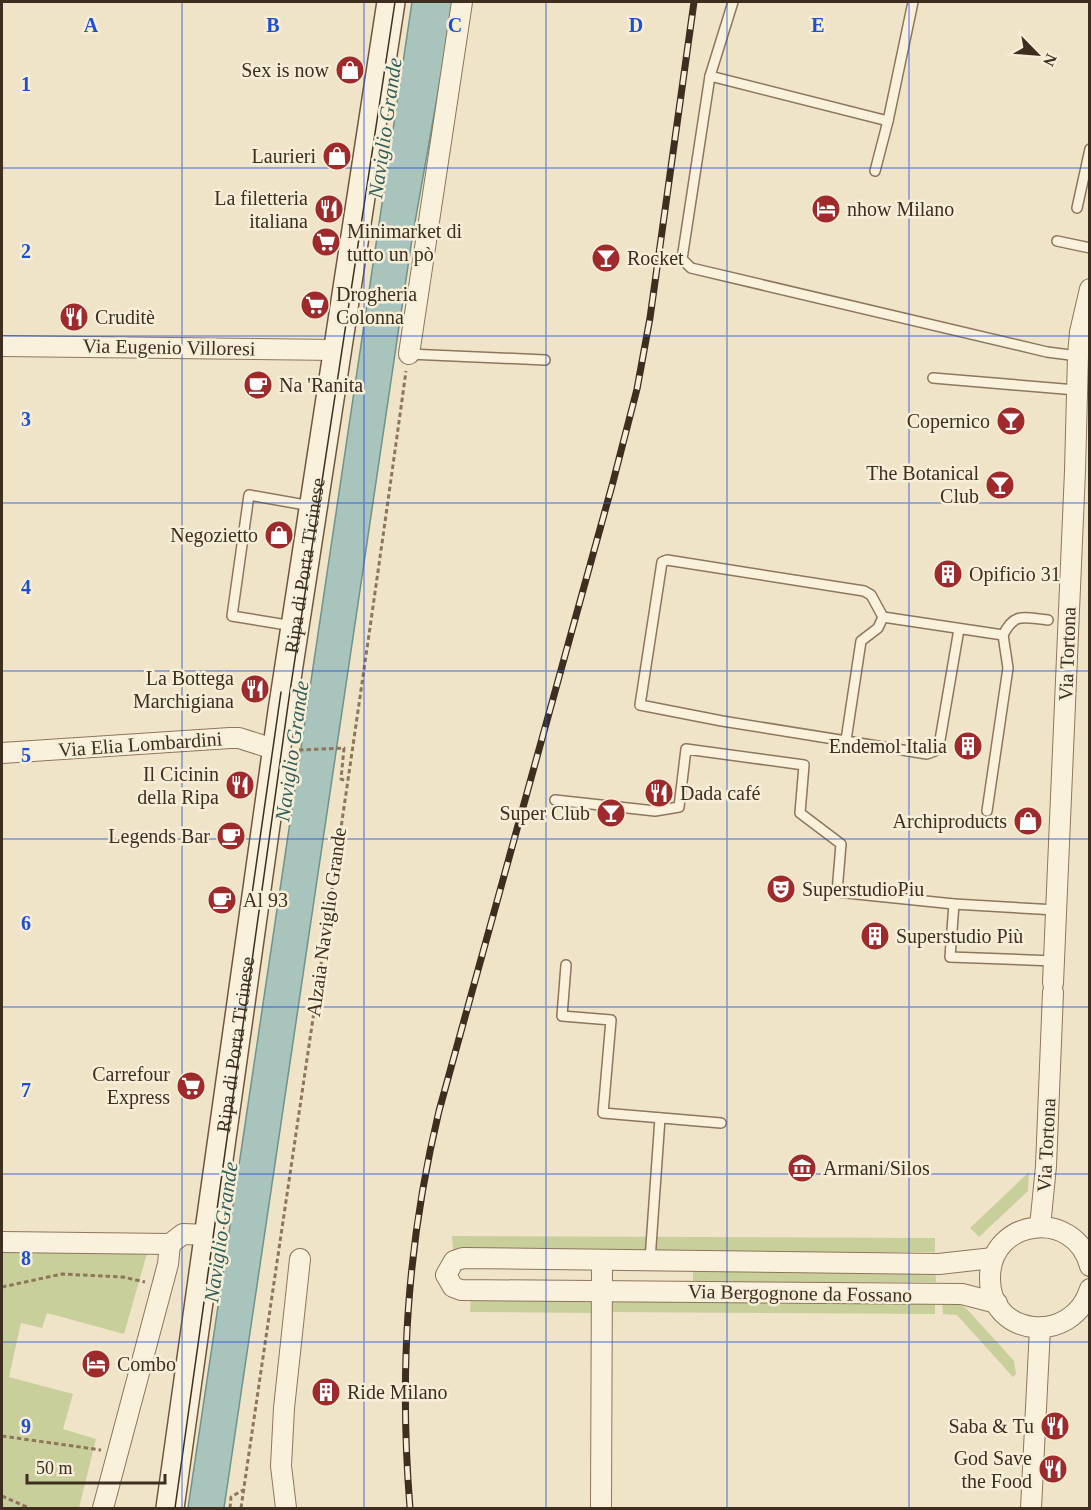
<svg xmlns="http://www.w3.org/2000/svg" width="1091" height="1510" viewBox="0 0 1091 1510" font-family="'Times New Roman',serif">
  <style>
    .green { fill: #c9cf9b }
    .water { fill: #a9c4bc; stroke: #6f938a; stroke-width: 1.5 }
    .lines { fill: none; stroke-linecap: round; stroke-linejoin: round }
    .lane-casing { stroke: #8d765c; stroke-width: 12 }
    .street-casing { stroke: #8d765c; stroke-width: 22 }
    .secondary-casing { stroke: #6f573f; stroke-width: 30 }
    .path { stroke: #8d765c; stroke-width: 3; stroke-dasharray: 4.5 3; stroke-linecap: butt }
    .lane { stroke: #faf1dc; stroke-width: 9 }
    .street { stroke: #faf1dc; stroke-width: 20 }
    .secondary { stroke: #faf1dc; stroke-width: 27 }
    .tram { stroke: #3d2e20; stroke-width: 1.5 }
    .rail-casing { stroke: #3d2e20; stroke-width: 7 }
    .rail { stroke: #f7eed8; stroke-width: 4.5; stroke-dasharray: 14; stroke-linecap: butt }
    .grid { fill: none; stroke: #1d4ed8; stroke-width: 1.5; stroke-opacity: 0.55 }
    .labels { text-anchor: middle; stroke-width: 5; stroke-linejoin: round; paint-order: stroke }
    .poi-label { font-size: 20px; fill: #3d2e20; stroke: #f7eed8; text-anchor: end }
    .street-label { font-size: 20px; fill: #3d2e20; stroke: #f7eed8 }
    .water-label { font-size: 21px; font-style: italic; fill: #2f5d5a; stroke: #f7eed8 }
    .grid-label { font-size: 20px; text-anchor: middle; font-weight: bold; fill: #1d4ed8; stroke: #f7eed8; stroke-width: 5; stroke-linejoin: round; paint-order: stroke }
  </style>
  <rect width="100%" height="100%" fill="#f0e4c8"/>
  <g class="green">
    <path d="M1029,1172L1028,1191L979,1237L970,1228Z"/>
    <path d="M452,1236L935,1238V1252H871L868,1258L713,1252L453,1250Z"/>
    <path d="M2,1250H148L124,1334L47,1313L42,1328L21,1323L9,1377L73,1394L63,1429L96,1439L79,1508H2Z"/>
    <path d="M693,1267L935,1268L936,1282H693Z"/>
    <path d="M471,1297L594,1299V1313L470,1312Z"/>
    <path d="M606,1298L935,1300V1314L606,1312Z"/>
    <path d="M942,1301H955L967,1309L1014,1361L1016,1374L1013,1377L957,1315L943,1314Z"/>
  </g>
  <path class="water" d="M412,2H454L412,239L224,1508H188Z"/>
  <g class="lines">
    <g class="lane-casing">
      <g id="lane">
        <path d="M913,2L888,121L710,76L682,259L691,268L1047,352L1078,356"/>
        <path d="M710,76L733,2"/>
        <path d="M875,171L888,121"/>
        <path d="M1077,208L1090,149"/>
        <path d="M1057,241L1090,248"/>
        <path d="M409,354L545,360"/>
        <path d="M933,378L1076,390"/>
        <path d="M293,626L232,616L249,495L311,506"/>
        <path d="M959,629L940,740L935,751L927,754L722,721L640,705L662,562L667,560L864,591L871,595L883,617L1003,635C1015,611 1025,618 1048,620"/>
        <path d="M846,740L861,641L878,628L883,617"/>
        <path d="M555,800L655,811L679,807L686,749L804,765L800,813L841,844L837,892L954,904L1056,910"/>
        <path d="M987,811L1008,668L1003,635"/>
        <path d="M954,904L950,957L1054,961"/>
        <path d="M566,965L562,1016L611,1020L603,1113L721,1123"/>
        <path d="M650,1260L660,1118"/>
      </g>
    </g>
    <g class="street-casing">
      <g id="street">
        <path d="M2,346L337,350"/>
        <path d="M409,354L462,2"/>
        <path d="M2,753L230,738H239L277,750"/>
        <path d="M1053,983L1075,471L1078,356L1080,332L1090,289"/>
        <path d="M1040,1227L1046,1166L1053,992"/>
        <path d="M2,1242L170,1244"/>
        <path d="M993,1258L939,1264L463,1258L454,1261L446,1275L453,1287L461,1290L962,1294L997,1303"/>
        <path d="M1090,1266C1075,1208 990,1218 990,1278C989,1337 1072,1346 1090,1289"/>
        <path d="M103,1508L168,1264L170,1244L183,1234L209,1235"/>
        <path d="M286,1508L281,1466L284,1408L300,1259"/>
        <path d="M601,1508L602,1260"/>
        <path d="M1031,1508L1040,1328"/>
      </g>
    </g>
    <g class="secondary-casing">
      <g id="secondary">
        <path id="s1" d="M170,1508L282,711L391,2"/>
      </g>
    </g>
    <g class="path">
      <path d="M299,750L344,748L341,779L346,781"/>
      <path d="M2,1287L62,1274L123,1277L145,1282"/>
      <path d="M2,1436L101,1450"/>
      <path d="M2,1496L29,1508"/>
      <path d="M230,1508L231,1497L243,1490"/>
      <path d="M241,1508C296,1129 354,750 406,371"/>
    </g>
    <use href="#lane" class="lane"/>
    <use href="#street" class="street"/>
    <use href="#secondary" class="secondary"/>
    <g class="tram">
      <path d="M252,894L281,692"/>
      <path d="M175,1508L289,698L395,2"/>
    </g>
    <g class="rail-casing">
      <path id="rail" d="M410,1508C399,1372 407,1244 439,1111L613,482L637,389L650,318L694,2"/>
    </g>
    <use href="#rail" class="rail"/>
  </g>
  <path class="grid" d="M182,2V1508M364,2V1508M546,2V1508M727,2V1508M909,2V1508M2,168H1090M2,336H1090M2,503H1090M2,671H1090M2,839H1090M2,1007H1090M2,1174H1090M2,1342H1090"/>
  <defs>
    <g id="shop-disc" transform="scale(1.5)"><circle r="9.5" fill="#9e2a2b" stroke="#f7eed8"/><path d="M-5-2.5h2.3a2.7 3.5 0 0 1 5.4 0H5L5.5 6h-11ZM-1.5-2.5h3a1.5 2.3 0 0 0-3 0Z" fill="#fff"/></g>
    <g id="restaurant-disc" transform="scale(1.5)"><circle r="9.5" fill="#9e2a2b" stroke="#f7eed8"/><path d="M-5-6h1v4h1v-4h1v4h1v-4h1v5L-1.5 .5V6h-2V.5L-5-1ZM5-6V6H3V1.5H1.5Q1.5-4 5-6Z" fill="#fff"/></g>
    <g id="hotel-disc" transform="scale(1.5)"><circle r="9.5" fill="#9e2a2b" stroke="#f7eed8"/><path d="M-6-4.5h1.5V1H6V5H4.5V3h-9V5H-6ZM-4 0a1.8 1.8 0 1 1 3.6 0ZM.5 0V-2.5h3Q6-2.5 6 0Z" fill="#fff"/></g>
    <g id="supermarket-disc" transform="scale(1.5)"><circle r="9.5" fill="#9e2a2b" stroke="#f7eed8"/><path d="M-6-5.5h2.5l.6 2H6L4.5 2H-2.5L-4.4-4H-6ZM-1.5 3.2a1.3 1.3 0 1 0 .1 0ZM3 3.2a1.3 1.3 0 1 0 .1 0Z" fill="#fff"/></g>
    <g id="bar-disc" transform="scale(1.5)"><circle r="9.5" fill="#9e2a2b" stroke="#f7eed8"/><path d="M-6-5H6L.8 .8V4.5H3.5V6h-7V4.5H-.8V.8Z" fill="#fff"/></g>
    <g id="cafe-disc" transform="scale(1.5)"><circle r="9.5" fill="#9e2a2b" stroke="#f7eed8"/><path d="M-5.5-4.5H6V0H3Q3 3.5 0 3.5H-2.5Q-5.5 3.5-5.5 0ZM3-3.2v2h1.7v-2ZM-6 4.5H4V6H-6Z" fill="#fff"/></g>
    <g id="building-disc" transform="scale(1.5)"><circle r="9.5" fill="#9e2a2b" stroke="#f7eed8"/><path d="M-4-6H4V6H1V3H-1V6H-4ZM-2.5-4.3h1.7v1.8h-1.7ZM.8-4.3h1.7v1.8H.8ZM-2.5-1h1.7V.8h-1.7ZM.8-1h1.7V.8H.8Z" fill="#fff"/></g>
    <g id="theatre-disc" transform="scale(1.5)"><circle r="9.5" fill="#9e2a2b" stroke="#f7eed8"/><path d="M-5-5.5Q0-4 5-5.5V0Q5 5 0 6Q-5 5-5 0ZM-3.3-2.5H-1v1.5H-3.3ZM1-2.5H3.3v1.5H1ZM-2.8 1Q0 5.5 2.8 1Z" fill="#fff"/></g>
    <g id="museum-disc" transform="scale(1.5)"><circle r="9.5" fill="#9e2a2b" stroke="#f7eed8"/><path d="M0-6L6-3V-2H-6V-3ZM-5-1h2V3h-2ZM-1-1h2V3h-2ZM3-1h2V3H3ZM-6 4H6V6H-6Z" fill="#fff"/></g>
  </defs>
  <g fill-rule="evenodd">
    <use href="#shop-disc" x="350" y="70"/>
    <use href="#shop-disc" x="337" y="156"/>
    <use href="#restaurant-disc" x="329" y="209"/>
    <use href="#hotel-disc" x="826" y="209"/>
    <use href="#supermarket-disc" x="326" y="242"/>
    <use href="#bar-disc" x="606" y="258"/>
    <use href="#supermarket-disc" x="315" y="305"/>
    <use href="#restaurant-disc" x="74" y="317"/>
    <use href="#cafe-disc" x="258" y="385"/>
    <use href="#bar-disc" x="1011" y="421"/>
    <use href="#bar-disc" x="1000" y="485"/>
    <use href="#shop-disc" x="279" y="535"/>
    <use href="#building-disc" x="948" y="574"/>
    <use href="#restaurant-disc" x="255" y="689"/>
    <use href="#building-disc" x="968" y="746"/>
    <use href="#restaurant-disc" x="240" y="785"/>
    <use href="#restaurant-disc" x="659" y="793"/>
    <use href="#bar-disc" x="611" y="813"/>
    <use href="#shop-disc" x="1028" y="821"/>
    <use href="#cafe-disc" x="231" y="836"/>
    <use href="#theatre-disc" x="781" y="889"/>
    <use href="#cafe-disc" x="222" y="900"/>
    <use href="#building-disc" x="875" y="936"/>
    <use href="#supermarket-disc" x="191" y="1086"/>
    <use href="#museum-disc" x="802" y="1168"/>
    <use href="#hotel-disc" x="96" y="1364"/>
    <use href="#building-disc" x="326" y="1392"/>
    <use href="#restaurant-disc" x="1055" y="1426"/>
    <use href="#restaurant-disc" x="1053" y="1469"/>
  </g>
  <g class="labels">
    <g class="poi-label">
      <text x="329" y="77">Sex is now</text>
      <text x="316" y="163">Laurieri</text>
      <text x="308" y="205">La filetteria<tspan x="308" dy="23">italiana</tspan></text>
      <text x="847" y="216" text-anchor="start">nhow Milano</text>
      <text x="347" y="238" text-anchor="start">Minimarket di<tspan x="347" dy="23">tutto un pò</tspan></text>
      <text x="627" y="265" text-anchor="start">Rocket</text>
      <text x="336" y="301" text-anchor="start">Drogheria<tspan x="336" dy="23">Colonna</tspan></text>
      <text x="95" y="324" text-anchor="start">Cruditè</text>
      <text x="279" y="392" text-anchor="start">Na 'Ranita</text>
      <text x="990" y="428">Copernico</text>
      <text x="979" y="480">The Botanical<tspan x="979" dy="23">Club</tspan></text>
      <text x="258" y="542">Negozietto</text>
      <text x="969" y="581" text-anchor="start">Opificio 31</text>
      <text x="234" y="685">La Bottega<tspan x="234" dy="23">Marchigiana</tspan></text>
      <text x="947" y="753">Endemol Italia</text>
      <text x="219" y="781">Il Cicinin<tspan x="219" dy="23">della Ripa</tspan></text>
      <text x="680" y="800" text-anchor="start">Dada café</text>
      <text x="590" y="820">Super Club</text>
      <text x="1007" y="828">Archiproducts</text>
      <text x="210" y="843">Legends Bar</text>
      <text x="802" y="896" text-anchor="start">SuperstudioPiu</text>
      <text x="243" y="907" text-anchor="start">Al 93</text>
      <text x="896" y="943" text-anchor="start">Superstudio Più</text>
      <text x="170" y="1081">Carrefour<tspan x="170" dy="23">Express</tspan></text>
      <text x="823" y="1175" text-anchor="start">Armani/Silos</text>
      <text x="117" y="1371" text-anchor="start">Combo</text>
      <text x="347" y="1399" text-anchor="start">Ride Milano</text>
      <text x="1034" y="1433">Saba &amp; Tu</text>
      <text x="1032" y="1465">God Save<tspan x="1032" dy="23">the Food</tspan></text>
    </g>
    <g class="street-label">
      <text transform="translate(169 347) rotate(1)" y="7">Via Eugenio Villoresi</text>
      <text dy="7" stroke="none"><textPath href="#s1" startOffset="952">Ripa di Porta Ticinese</textPath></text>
      <text transform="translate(1067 654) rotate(-88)" y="7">Via Tortona</text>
      <text transform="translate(140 744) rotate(-4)" y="7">Via Elia Lombardini</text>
      <text transform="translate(326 922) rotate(-82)" y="7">Alzaia Naviglio Grande</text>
      <text dy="7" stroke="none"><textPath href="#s1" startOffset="468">Ripa di Porta Ticinese</textPath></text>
      <text transform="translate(1046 1145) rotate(-87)" y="7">Via Tortona</text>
      <text transform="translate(800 1293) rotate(1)" y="7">Via Bergognone da Fossano</text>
    </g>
    <g class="water-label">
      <text transform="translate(385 128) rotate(-82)" y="7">Naviglio Grande</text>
      <text transform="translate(292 751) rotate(-82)" y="7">Naviglio Grande</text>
      <text transform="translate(221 1232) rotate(-82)" y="7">Naviglio Grande</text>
    </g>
  </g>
  <g class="grid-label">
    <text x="91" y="32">A</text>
    <text x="273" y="32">B</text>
    <text x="455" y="32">C</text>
    <text x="636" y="32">D</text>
    <text x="818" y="32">E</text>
    <text x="26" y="91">1</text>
    <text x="26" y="258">2</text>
    <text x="26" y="426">3</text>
    <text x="26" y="594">4</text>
    <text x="26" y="762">5</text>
    <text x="26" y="930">6</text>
    <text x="26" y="1097">7</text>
    <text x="26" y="1265">8</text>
    <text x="26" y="1433">9</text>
  </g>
  <rect width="1091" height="1510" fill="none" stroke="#3d2e20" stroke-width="6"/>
  <g transform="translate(1037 54) rotate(115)" stroke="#f7eed8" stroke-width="4.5" paint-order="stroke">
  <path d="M0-4.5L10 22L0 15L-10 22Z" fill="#3d2e20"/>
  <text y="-9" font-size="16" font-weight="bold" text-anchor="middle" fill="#3d2e20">N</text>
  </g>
  <path d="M27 1474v9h138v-9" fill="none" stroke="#3d2e20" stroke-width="3"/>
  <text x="36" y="1474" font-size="18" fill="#3d2e20" stroke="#f7eed8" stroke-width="4.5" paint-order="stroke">50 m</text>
</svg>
